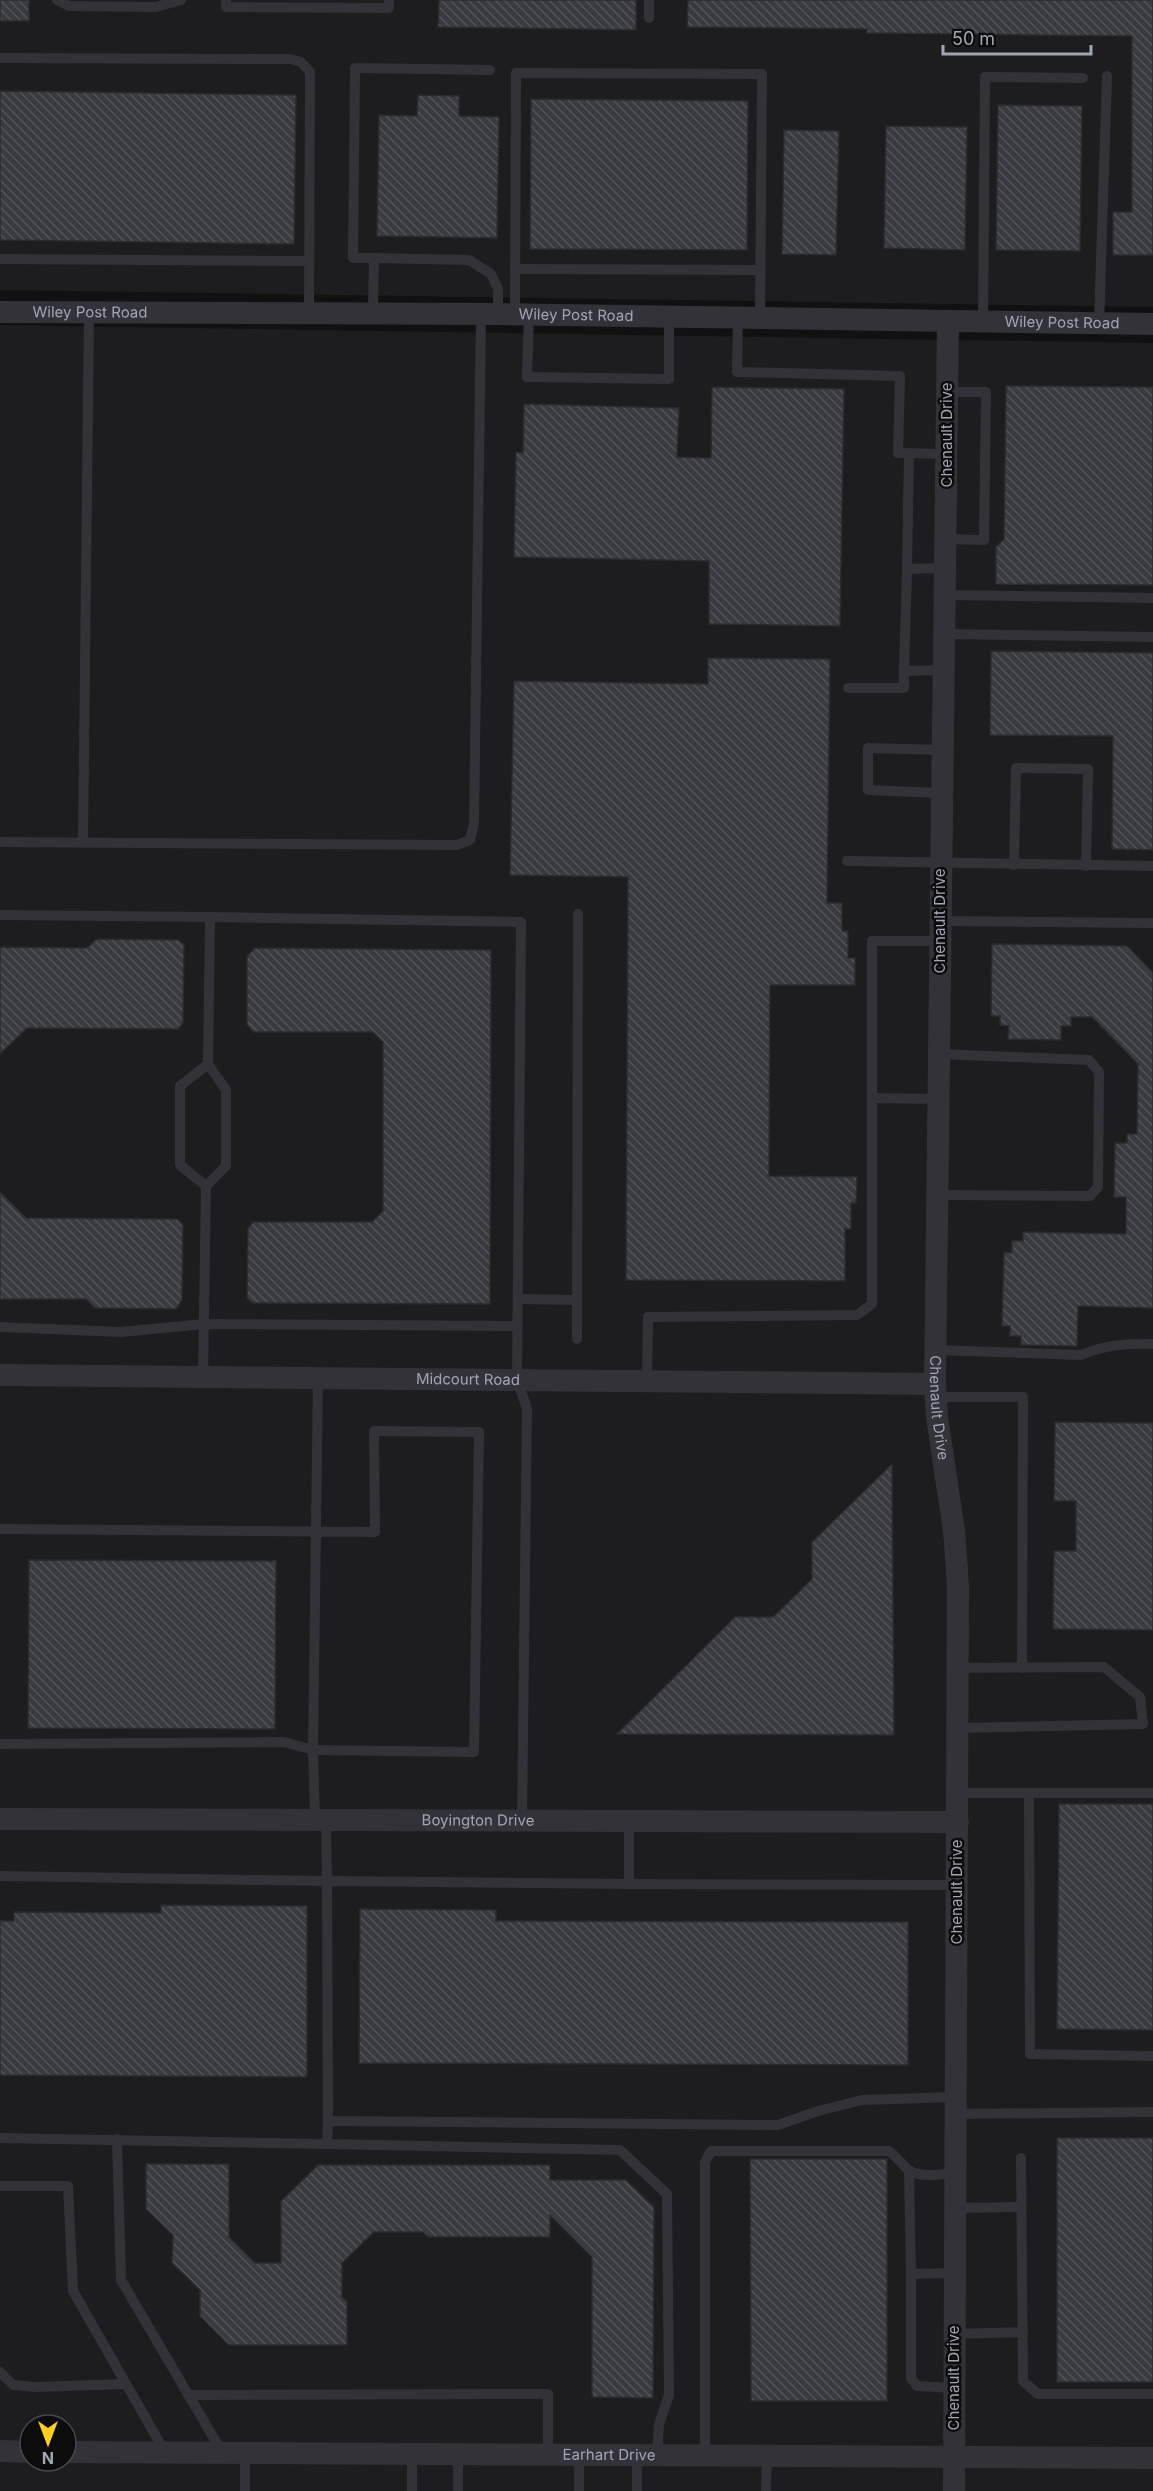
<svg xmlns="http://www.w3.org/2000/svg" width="1153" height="2491" viewBox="0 0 1153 2491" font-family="Inter,sans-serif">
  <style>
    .built { fill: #1d1d1f; fill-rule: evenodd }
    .building { fill: url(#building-back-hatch); stroke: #2b2b2f; stroke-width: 1.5 }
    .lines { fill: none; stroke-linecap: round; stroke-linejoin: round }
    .service { stroke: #323238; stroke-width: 10 }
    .minor { stroke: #323238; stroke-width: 22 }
    .labels { text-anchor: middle; stroke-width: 5; stroke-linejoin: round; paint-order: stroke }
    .street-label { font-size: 15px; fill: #a1a5b4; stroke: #0c0c0d }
  </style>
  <defs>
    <pattern id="building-back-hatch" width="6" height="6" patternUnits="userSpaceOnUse" patternTransform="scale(1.5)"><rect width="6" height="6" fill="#3a3b40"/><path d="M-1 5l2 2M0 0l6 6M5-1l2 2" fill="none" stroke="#535459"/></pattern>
  </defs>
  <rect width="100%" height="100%" fill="#111112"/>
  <g class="built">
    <path d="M0,0H1153V307L0,290Z"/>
    <path d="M0,325L1153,343V2491H0ZM30,2425H66V2461H30Z"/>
  </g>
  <g class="building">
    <rect x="0" y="0" width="29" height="21"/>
    <path d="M439,0H636V30L438,27Z"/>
    <path d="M688,0H1153V255H1113V212H1132V36L867,33V29L687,27Z"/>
    <path d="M0,91L296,95L294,244L0,240Z"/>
    <path d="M418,95L459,96V116L499,117L497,238L377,236L379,115L417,116Z"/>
    <path d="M531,99L748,101L747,250L530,249Z"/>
    <path d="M998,105L1082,106L1080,251L996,250Z"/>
    <path d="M886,126L967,127L965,250L884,248Z"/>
    <path d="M784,130L839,131L836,255L782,254Z"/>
    <path d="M1006,386L1153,387V585L996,584V547L1004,539Z"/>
    <path d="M712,387L844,389L840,626L709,624V561L514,557L516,452L523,453L524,404L679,408L677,457L711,458Z"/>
    <path d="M991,651L1153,653V850L1112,849L1113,736L990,735Z"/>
    <path d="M708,658L830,659L827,903H842V931H848V958H855V985H770L769,1176L857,1177L856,1203H851V1229H845V1281L626,1280L628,877L510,875L514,681L708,684Z"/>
    <path d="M97,939L178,940L184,945L183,1023L178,1029L27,1028L0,1054V947L87,948Z"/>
    <path d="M992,944L1127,946L1153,973V1308L1078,1306L1077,1346L1021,1345V1336H1010V1326H1002L1004,1252L1012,1253V1241H1023V1232L1126,1234V1197H1114L1115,1143H1127V1134H1137L1138,1064L1092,1017H1071V1026H1061V1040L1008,1039L1009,1026L1000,1025V1016H991Z"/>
    <path d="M255,948L491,950L490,1304L253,1303L247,1298L248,1228L253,1222H372L383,1211V1042L373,1032H254L247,1025V956Z"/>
    <path d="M0,1192L26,1218L177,1219L183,1225L182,1300L176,1309L95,1308L86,1299H0Z"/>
    <path d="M1055,1422L1153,1423V1630L1053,1629L1054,1551H1076V1501H1054Z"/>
    <path d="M892,1464L894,1735L617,1734L735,1617H773L812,1579V1542Z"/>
    <path d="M29,1560L276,1561L275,1729L28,1728Z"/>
    <path d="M1059,1804H1153V2030L1057,2029Z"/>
    <path d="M161,1905L307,1906V2077L0,2075V1921H14V1912L161,1913Z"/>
    <path d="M360,1909L496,1910V1921L908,1922V2065L359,2063Z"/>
    <rect x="1057" y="2138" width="96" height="244"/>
    <path d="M750,2159H887V2401H751Z"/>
    <path d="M146,2164H229V2237L255,2263H281V2201L318,2165H550V2180H626L654,2207L653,2398L592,2397V2257L550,2215V2237H428L423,2232H374L342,2263V2297L347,2302V2345H229L200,2316V2290L172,2263L173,2235L146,2209Z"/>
  </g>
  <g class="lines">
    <g class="service">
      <path d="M57,0L69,6L156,7L181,0"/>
      <path d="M226,0V7L389,8V0"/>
      <path d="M649,18V0"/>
      <path d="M0,58L290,59L301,62L310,72L309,313"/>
      <path d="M374,258L469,260L491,274L498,289V314"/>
      <path d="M0,259L309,261"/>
      <path d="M515,269L760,270"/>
      <path d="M373,313L374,258H353L355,68L490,70"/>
      <path d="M515,314L516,73L762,74L760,318"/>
      <path d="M529,314L527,377L669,379V316"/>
      <path d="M738,317L737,372L900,376L898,453L947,454"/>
      <path d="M983,323L985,77L1083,78"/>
      <path d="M1099,324L1107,76"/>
      <path d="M946,539L984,540L986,392H947"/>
      <path d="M907,569L909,453"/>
      <path d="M945,595L1153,598"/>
      <path d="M944,634L1153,637"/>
      <path d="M904,671L907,569L945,568"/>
      <path d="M848,688H904V671L943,670"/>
      <path d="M941,793L868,790V748L942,750"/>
      <path d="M0,842L457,845L470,840L474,823L481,314"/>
      <path d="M83,842L89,312"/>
      <path d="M847,861L1153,866"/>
      <path d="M1014,865L1016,768L1088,769L1086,866"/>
      <path d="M0,915L210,917"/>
      <path d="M940,921L1153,923"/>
      <path d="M872,1098L939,1099"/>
      <path d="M206,1186L180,1165V1086L208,1064"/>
      <path d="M937,1195L1090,1196L1098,1187L1099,1072L1089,1060L940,1054"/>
      <path d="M519,1299L577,1300"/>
      <path d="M0,1327L121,1332L204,1324L518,1326"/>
      <path d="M577,1339L578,914"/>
      <path d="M936,1350L1081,1355C1105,1345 1127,1343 1153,1344"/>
      <path d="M203,1377L206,1186L226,1166V1090L208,1064L210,917L521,922L517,1380L527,1408L522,1820"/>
      <path d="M647,1381L648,1317L857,1315L872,1304V941H940"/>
      <path d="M935,1397H1023L1022,1668"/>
      <path d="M0,1529L375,1532L374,1431L479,1432L474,1752L313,1750L318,1378"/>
      <path d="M957,1668L1104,1667L1140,1697L1143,1724L957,1728"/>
      <path d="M0,1744L284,1742L313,1750L315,1820"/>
      <path d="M957,1793H1153"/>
      <path d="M1029,1793L1030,2054L1153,2056"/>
      <path d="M629,1821V1884L327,1881L328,2121L778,2125L818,2111L862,2100L955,2097"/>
      <path d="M0,1876L327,1881L326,1820"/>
      <path d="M629,1884L958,1885"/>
      <path d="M955,2114L1153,2112"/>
      <path d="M0,2138L327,2144L328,2121"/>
      <path d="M117,2139L121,2280L222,2452"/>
      <path d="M327,2144L620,2150L667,2194L669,2395L659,2424L657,2455"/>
      <path d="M1021,2158L1023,2381L1038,2394H1153"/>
      <path d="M909,2170L911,2274L954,2273"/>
      <path d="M0,2186H68L73,2291L165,2452"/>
      <path d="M955,2208L1021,2207"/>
      <path d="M911,2274V2378L917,2386L954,2388"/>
      <path d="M954,2334L1023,2332"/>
      <path d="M0,2372L13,2385L36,2387L126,2384"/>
      <path d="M188,2395L548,2394V2454"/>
      <path d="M245,2452V2491"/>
      <path d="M579,2454V2491"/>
      <path d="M705,2455V2162L711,2151H889C896,2156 904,2167 910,2171C923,2178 941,2174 955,2173"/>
      <path d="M412,2491V2454"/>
      <path d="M458,2491V2453"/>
      <path d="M637,2491V2454"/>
      <path d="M766,2491L767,2455"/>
    </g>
    <g class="minor">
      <path id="s1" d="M0,312L498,314L1153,324"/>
      <path id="s2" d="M948,322L935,1384L937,1417L954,1531L958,1585L954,2491"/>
      <path id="s3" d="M0,1375L935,1384"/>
      <path id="s4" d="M0,1819L958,1822"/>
      <path d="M0,2451L30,2452"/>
      <path id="s5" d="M66,2452L1153,2458"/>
    </g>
  </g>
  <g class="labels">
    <g class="street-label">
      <text dy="5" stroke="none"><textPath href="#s1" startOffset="90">Wiley Post Road</textPath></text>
      <text dy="5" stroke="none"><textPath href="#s1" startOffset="576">Wiley Post Road</textPath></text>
      <text dy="5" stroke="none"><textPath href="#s1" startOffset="1062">Wiley Post Road</textPath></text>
      <text transform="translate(947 435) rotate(-90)" y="5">Chenault Drive</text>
      <text transform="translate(940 921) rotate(-90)" y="5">Chenault Drive</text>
      <text dy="5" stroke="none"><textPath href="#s3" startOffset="468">Midcourt Road</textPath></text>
      <text dy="5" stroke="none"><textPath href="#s2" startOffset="1086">Chenault Drive</textPath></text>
      <text dy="5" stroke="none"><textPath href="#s4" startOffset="478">Boyington Drive</textPath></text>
      <text transform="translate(957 1892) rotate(-90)" y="5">Chenault Drive</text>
      <text transform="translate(954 2378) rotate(-90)" y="5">Chenault Drive</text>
      <text dy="5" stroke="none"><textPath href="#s5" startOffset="543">Earhart Drive</textPath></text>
    </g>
  </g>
  <g transform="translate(48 2443) rotate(180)"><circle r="28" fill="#0c0c0d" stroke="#484950" stroke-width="1.5"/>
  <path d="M0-4.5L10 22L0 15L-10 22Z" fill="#fece1d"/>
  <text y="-9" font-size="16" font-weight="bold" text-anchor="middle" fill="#a1a5b4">N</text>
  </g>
  <path d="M943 45v9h148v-9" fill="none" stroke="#a1a5b4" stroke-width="3"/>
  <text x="952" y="45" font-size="18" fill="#a1a5b4" stroke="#0c0c0d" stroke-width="4.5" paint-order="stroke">50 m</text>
</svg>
